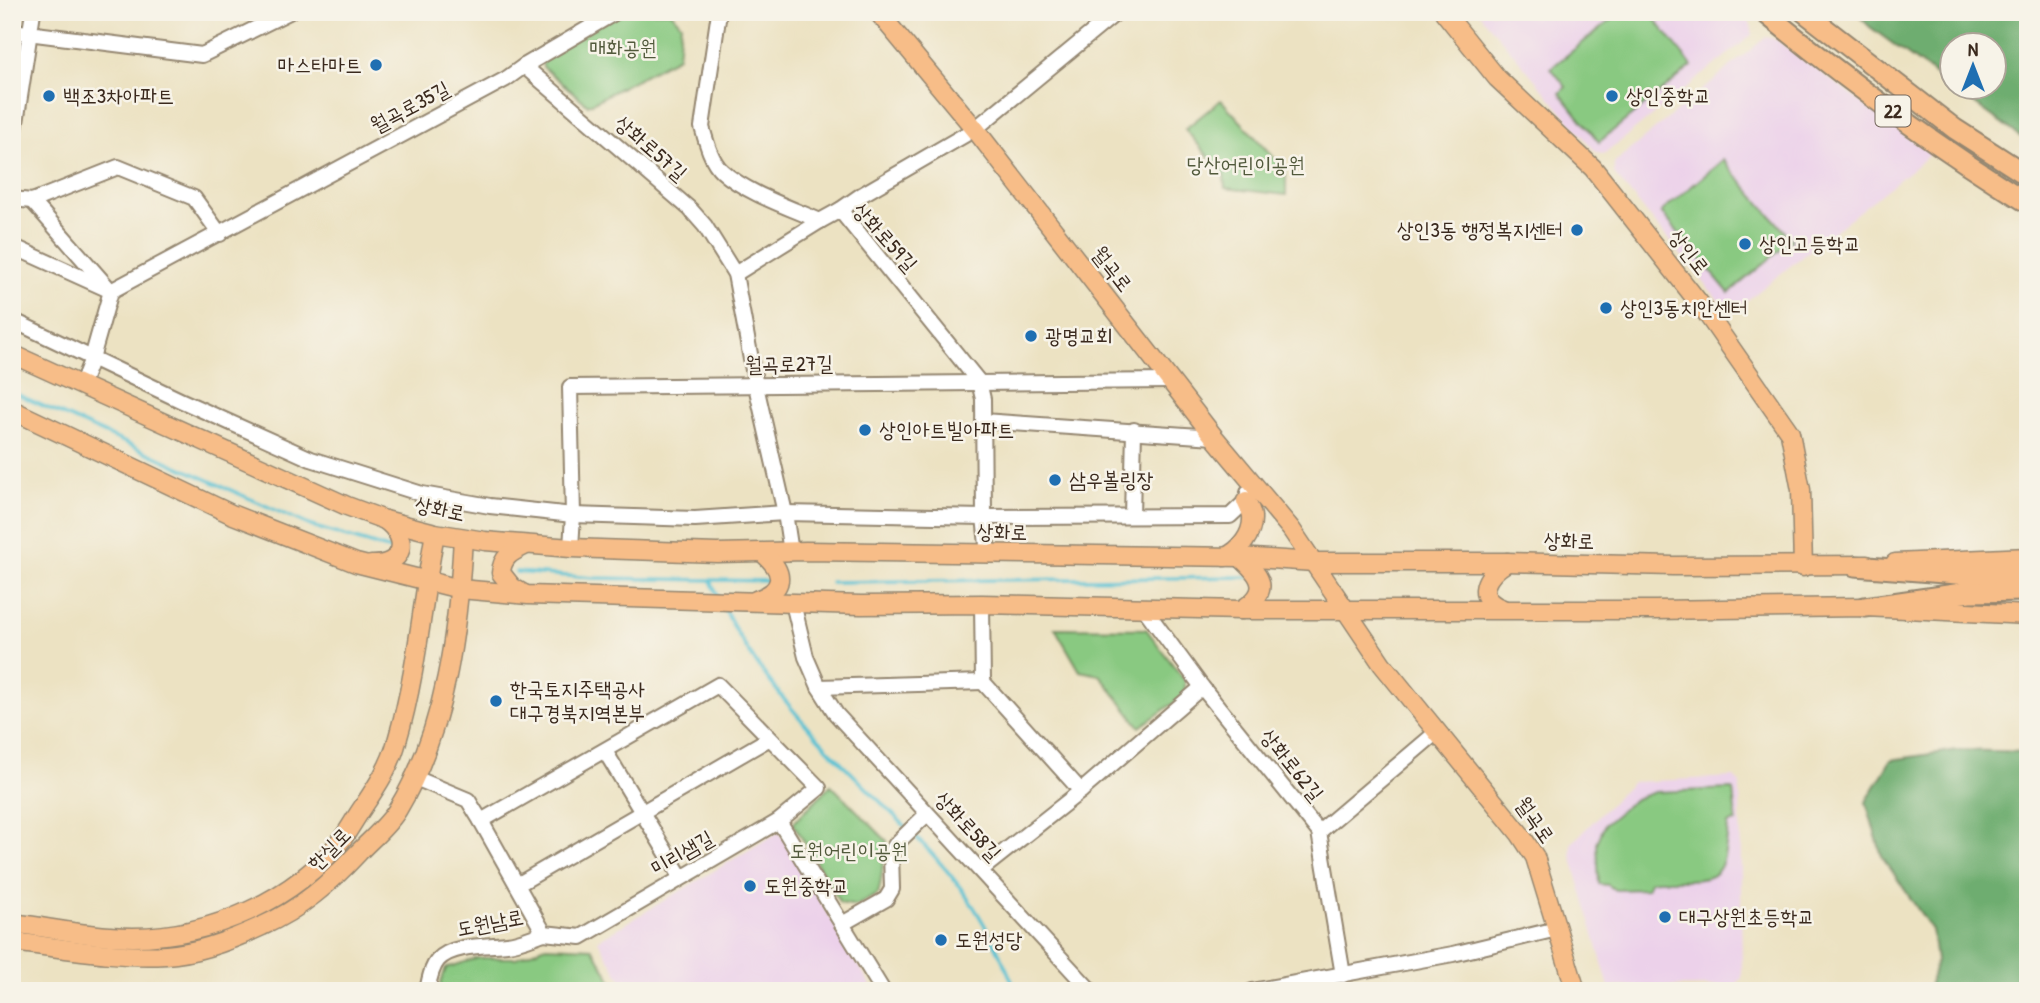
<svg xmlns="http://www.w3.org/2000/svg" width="2040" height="1003" viewBox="0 0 2040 1003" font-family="'Patrick Hand','Poor Story',sans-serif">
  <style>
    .built { fill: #ecd1ea }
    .green { fill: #89c981; stroke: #627a50; stroke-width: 2 }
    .forest { fill: #6ead6f; stroke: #546c46; stroke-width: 2 }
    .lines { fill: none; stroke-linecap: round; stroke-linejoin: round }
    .stream { stroke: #57c1d3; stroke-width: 3.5 }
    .minor-casing { stroke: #948670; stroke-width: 18 }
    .major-casing { stroke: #948670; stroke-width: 21 }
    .highway-casing { stroke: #948670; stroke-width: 23 }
    .minor { stroke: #fff; stroke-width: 14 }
    .major { stroke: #f7bd88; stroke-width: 18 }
    .highway { stroke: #f7bd88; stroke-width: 19 }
    .poi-dot { fill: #1f6fb2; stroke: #f7f3e8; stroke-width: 2.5 }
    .labels { text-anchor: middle; stroke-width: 5; stroke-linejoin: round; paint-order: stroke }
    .shield { fill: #f7f3e8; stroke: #73665b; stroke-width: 2 }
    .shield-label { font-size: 19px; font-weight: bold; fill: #3b2a1e }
    .park-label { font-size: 21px; fill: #525a3c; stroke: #f7f3e8 }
    .poi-label { font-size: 21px; fill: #3b2a1e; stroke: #f7f3e8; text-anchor: start }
    .street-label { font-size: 21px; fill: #3b2a1e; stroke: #f7f3e8 }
  </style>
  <rect width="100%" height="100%" fill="#f7f3e8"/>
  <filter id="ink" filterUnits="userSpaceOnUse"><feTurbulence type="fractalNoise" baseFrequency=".0143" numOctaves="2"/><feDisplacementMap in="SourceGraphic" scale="14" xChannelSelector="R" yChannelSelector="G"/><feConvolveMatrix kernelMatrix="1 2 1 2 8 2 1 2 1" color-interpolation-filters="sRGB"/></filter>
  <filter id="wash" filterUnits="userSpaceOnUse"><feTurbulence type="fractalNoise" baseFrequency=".00686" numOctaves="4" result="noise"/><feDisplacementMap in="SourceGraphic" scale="28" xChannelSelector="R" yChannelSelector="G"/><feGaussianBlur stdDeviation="1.57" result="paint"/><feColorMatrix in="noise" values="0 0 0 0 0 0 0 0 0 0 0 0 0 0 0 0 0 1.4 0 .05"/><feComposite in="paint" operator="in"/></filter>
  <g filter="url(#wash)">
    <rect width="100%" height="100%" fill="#ece2c2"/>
    <g class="built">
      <path d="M1478,12H1739L1750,22L1753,34L1606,153L1601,154L1595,151Z"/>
      <path d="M1766,37L1777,40L1931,154L1730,314L1614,174V163Z"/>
      <path d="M1734,777L1740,784L1742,978L1735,986L1609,987L1571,855V844L1632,782Z"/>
      <path d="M779,832L874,991H628L598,940Z"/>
    </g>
    <g class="green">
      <path d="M616,12H671L681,24L678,57L588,105L543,67L542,55Z"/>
      <path d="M1621,12H1649L1692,66L1599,142L1560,93L1566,87L1551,68Z"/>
      <path d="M1221,100L1286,171V195L1225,188L1224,175L1185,129Z"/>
      <path d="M1723,160L1792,240L1729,293L1661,212Z"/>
      <path d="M1055,628L1146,629L1185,681V695L1140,727L1100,675L1080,671Z"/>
      <path d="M831,785L887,841C882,859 883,877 878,894L856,906L840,903L793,823Z"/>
      <path d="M1733,789L1736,822L1728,824C1724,887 1715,879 1657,880L1650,881L1647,889L1615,890L1608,885L1599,884L1597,843L1605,824L1635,799L1655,792Z"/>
      <path d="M546,946L592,948L618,991H438L446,968L478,958H516Z"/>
    </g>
    <g class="forest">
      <path d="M1855,12H2028V142L1953,88H1994V46H1952V87L1870,27Z"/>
      <path d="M1958,750L2028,752V991H1928L1936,961L1932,930L1882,856L1866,802L1891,760Z"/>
    </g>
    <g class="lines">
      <g class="stream">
        <path d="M12,392L311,526L391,550"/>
        <path d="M516,572L594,578L772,581"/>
        <path d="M711,581L718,596"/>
        <path d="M831,582L1248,577"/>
        <path d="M723,606C761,688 843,765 907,828"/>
        <path d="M912,833C964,884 989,925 1016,991"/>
      </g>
    </g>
  </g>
  <g filter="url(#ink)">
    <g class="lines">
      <g class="minor-casing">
        <g id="minor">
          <path d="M719,12L702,127C706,141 711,161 722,171C746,193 791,208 820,221L840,210L979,382L983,399L984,517L988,554"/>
          <path d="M12,31L202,55L289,12"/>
          <path d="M524,66L690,209L705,226L735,274L756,386L785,513L791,552"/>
          <path d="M12,149L33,12"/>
          <path d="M12,199L32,201L118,167L194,198L220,234"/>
          <path d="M32,201L111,291"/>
          <path d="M840,210L863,194L975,129L1117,12"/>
          <path d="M12,246L107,289"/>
          <path d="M735,274L820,221"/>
          <path d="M12,320L180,400L311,459L422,494L490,506L573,515L695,519L785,513L984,517L1230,516L1246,501L1248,493"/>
          <path d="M81,386L92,358L111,291L506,79L524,66L616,12"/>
          <path d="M983,421L1214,437"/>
          <path d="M1132,516L1134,430"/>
          <path d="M571,548L573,515L570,387L1170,381"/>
          <path d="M793,603L806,657L819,687L836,714L1091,991"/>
          <path d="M982,604L983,682L1081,791"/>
          <path d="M1144,608L1202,687L1319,832L1343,975"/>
          <path d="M819,687L983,682"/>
          <path d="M605,751L681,877"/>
          <path d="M413,777L468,800L481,821L718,685L819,788L779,821L581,937L544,933L517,885L770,738"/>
          <path d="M481,821L517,885"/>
          <path d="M779,821L883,991"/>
          <path d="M1319,832L1438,731"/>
          <path d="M981,870L1081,791L1202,687"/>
          <path d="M842,924L886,899L892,889L891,852L896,844L927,814"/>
          <path d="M427,991C429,981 431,968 438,960C452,944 488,946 507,944C519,943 532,937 544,933"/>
          <path d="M1252,991L1453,954L1557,929"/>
        </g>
      </g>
      <g class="major-casing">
        <g id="major">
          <path d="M878,12L975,129L1214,437L1291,529L1382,664L1520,834L1535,857L1576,991"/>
          <path d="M1444,12L1497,78L1593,168L1703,308L1790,433L1801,490L1803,567"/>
          <path d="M12,354L347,506L385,520L435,533L485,541L571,548L717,553L806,551L1240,557L1314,562H1507L1673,566L1867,565"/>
          <path d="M12,410L231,514L356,563L460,589L528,595L861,605L982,604L1241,610H1655L1865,607L2028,615"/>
          <path d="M1225,557C1240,551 1253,534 1252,517C1252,512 1248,506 1246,501"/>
          <path d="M1240,557C1263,577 1271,592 1241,610"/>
          <path d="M1895,563L2028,557"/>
          <path d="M371,565C404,566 411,539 385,520"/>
          <path d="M524,594L512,587L501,573C502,556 512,552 526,545"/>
          <path d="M756,600C785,590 786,573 763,553"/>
          <path d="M1503,609C1472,598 1486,575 1507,562"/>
          <path d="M12,923C52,928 93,937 133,937C211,937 295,900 343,838C350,828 356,817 363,807C377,786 391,765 397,741C417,673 422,603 435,533"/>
          <path d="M12,942C63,948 115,958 166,955C199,953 232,940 262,926C301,909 330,883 358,853C371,839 389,825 398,809C446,729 458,629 463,538"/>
        </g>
      </g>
      <g class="highway-casing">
        <g id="highway">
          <path d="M1764,12C1848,81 1935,146 2028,203"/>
          <path d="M1804,12L1955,129L2028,176"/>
          <path d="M1855,566L1969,575L2028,574"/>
          <path d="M1865,607L1969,592L2028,591"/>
        </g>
      </g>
      <use href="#minor" class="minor"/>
      <use href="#major" class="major"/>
      <use href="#highway" class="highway"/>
    </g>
  </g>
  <g class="poi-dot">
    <circle cx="376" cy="65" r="7"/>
    <circle cx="49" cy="96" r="7"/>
    <circle cx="1612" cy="96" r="7"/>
    <circle cx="1577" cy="230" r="7"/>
    <circle cx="1745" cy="244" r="7"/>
    <circle cx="1606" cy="308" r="7"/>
    <circle cx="1031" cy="336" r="7"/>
    <circle cx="865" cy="430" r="7"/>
    <circle cx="1055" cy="480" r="7"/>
    <circle cx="496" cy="701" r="7"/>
    <circle cx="750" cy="886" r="7"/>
    <circle cx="1665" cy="917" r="7"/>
    <circle cx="941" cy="940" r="7"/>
  </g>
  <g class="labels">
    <rect class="shield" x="1875.5" y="95.5" width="35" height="31" rx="5"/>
    <g class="shield-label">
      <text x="1893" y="118">22</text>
    </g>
    <g class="park-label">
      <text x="623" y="55">매화공원</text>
      <text x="1246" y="172">당산어린이공원</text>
      <text x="849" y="858">도원어린이공원</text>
    </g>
    <g class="poi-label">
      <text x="362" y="72" text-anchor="end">마스타마트</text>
      <text x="63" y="103">백조3차아파트</text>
      <text x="1626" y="103">상인중학교</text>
      <text x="1563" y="237" text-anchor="end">상인3동 행정복지센터</text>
      <text x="1759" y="251">상인고등학교</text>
      <text x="1620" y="315">상인3동치안센터</text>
      <text x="1045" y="343">광명교회</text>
      <text x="879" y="437">상인아트빌아파트</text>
      <text x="1069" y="487">삼우볼링장</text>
      <text x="510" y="696">한국토지주택공사<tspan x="510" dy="24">대구경북지역본부</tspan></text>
      <text x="764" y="893">도원중학교</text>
      <text x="1679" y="924">대구상원초등학교</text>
      <text x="955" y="947">도원성당</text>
    </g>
    <g class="street-label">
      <text transform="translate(410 107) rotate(-28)" y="7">월곡로35길</text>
      <text transform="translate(651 148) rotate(41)" y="7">상화로57길</text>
      <text transform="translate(885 237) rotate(48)" y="7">상화로59길</text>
      <text transform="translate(1689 252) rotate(52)" y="7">상인로</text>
      <text transform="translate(1112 269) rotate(52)" y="7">월곡로</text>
      <text transform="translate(789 364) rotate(-1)" y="7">월곡로27길</text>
      <text transform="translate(440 509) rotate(12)" y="7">상화로</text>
      <text transform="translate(1002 532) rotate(1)" y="7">상화로</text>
      <text transform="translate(1569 541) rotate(1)" y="7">상화로</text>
      <text transform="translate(1292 765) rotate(51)" y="7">상화로62길</text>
      <text transform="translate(1535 820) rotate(55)" y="7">월곡로</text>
      <text transform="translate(968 826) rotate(47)" y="7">상화로58길</text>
      <text transform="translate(329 849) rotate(-45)" y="7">한실로</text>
      <text transform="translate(682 853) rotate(-30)" y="7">미리샘길</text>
      <text transform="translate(490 923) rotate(-11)" y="7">도원남로</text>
    </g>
  </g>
  <rect width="2040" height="1003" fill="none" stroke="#f7f3e8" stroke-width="42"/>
  <g transform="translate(1973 66)"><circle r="33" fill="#f7f3e8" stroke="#aca397" stroke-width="2"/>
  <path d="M0-5L12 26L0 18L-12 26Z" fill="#1f6fb2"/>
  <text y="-10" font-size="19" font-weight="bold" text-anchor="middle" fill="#3b2a1e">N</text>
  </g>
</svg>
